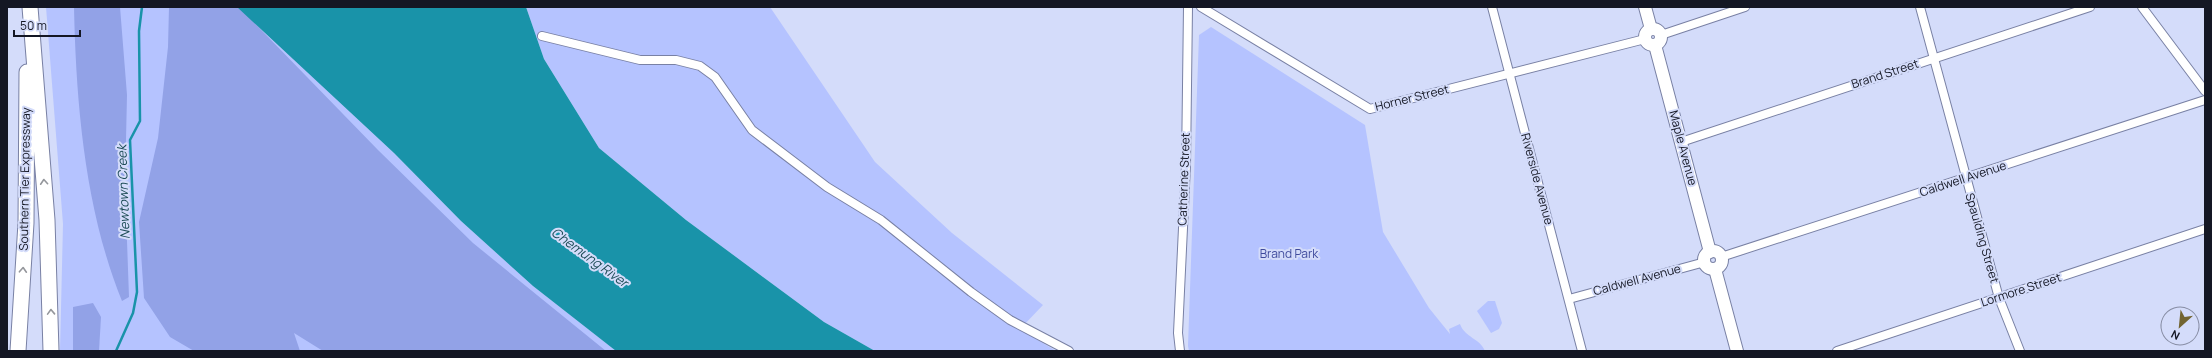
<svg xmlns="http://www.w3.org/2000/svg" width="2212" height="358" viewBox="0 0 2212 358" font-family="Manrope,sans-serif">
  <style>
    .green { fill: #b5c3ff }
    .forest { fill: #92a2e7 }
    .water { fill: #1993a9 }
    .lines { fill: none; stroke-linecap: round; stroke-linejoin: round }
    .stream { stroke: #1993a9; stroke-width: 2.5 }
    .street-casing { stroke: #7981a4; stroke-width: 10 }
    .secondary-casing { stroke: #7981a4; stroke-width: 14 }
    .highway-casing { stroke: #7981a4; stroke-width: 17 }
    .street { stroke: #fff; stroke-width: 8 }
    .secondary { stroke: #fff; stroke-width: 12 }
    .highway { stroke: #fff; stroke-width: 15 }
    .oneway { stroke: #95979c }
    .labels { text-anchor: middle; stroke-width: 4; stroke-linejoin: round; paint-order: stroke }
    .street-label { font-size: 12px; fill: #141724; stroke: #d4dcfa }
    .park-label { font-size: 12px; fill: #3f4b9d; stroke: #d4dcfa }
    .water-label { font-size: 13px; font-style: italic; fill: #1c4b55; stroke: #d4dcfa }
  </style>
  <rect width="100%" height="100%" fill="#d4dcfa"/>
  <g class="green">
    <path d="M46,7H237L394,153L461,221L533,286L616,351H60L63,224Z"/>
    <path d="M526,7H770L875,162L952,233L1043,305L1020,329L1056,351H875L824,322L686,220L599,148L544,59Z"/>
    <path d="M1211,27L1365,125L1383,232L1429,308L1450,334L1449,329L1460,324C1465,338 1480,338 1485,351H1189L1188,346L1199,35Z"/>
    <path d="M1488,301H1495L1502,323L1499,329L1491,333L1477,311Z"/>
  </g>
  <g class="forest">
    <path d="M74,7H120L127,95L125,185L129,297L122,301C85,210 76,104 74,7Z"/>
    <path d="M169,7H239L378,150L473,243L606,351H323L294,333L300,351H194L170,337L144,298L139,222L158,138L168,47Z"/>
    <path d="M93,303L101,317L99,351H73V307Z"/>
  </g>
  <path class="water" d="M237,7H526L544,59L599,148L686,220L824,322L875,351H616L533,286L461,221L394,153Z"/>
  <g class="lines">
    <path class="stream" d="M116,351L133,313L137,292L130,140L140,121L139,31L142,7"/>
    <g class="street-casing">
      <g id="street">
        <path d="M1201,7L1370,109L1645,39"/>
        <path d="M1492,7L1582,351"/>
        <path d="M1920,7L1999,298L2020,351"/>
        <path d="M2142,7L2205,91"/>
        <path d="M1661,35L1745,7"/>
        <path d="M542,36L640,60H676L700,66L715,77L752,130L827,187L881,220L971,292L1010,320L1069,351"/>
        <path d="M1681,142L2090,7"/>
        <path d="M1721,257L2205,100"/>
        <path d="M1569,299L1705,262"/>
        <path d="M1180,351L1178,333L1186,165L1188,7"/>
        <path d="M1837,351L2205,229"/>
      </g>
    </g>
    <g class="secondary-casing">
      <g id="secondary">
        <path d="M1645,7L1651,29"/>
        <circle cx="1653" cy="37" r="8"/>
        <path d="M1655,45L1710,252"/>
        <circle cx="1713" cy="260" r="9"/>
        <path d="M1715,269L1737,351"/>
      </g>
    </g>
    <g class="highway-casing">
      <g id="highway">
        <path d="M30,7L47,220L51,351"/>
        <path d="M18,351L26,223L27,72"/>
      </g>
    </g>
    <use href="#street" class="street"/>
    <use href="#secondary" class="secondary"/>
    <use href="#highway" class="highway"/>
  </g>
  <defs><path id="oneway-chevron" d="M-2-3.5L2.5 0L-2 3.5" fill="none" stroke-width="1.6" stroke-linecap="round" stroke-linejoin="round"/></defs>
  <g class="oneway">
    <use href="#oneway-chevron" transform="translate(44 182) rotate(-94)"/>
    <use href="#oneway-chevron" transform="translate(23 270) rotate(-87)"/>
    <use href="#oneway-chevron" transform="translate(51 312) rotate(-92)"/>
  </g>
  <g class="labels">
    <g class="street-label">
      <text transform="translate(1885 74) rotate(-18)" y="4">Brand Street</text>
      <text transform="translate(1412 98) rotate(-14)" y="4">Horner Street</text>
      <text transform="translate(1683 148) rotate(75)" y="4">Maple Avenue</text>
      <text transform="translate(25 179) rotate(-89)" y="4">Southern Tier Expressway</text>
      <text transform="translate(1184 179) rotate(-88)" y="4">Catherine Street</text>
      <text transform="translate(1537 179) rotate(75)" y="4">Riverside Avenue</text>
      <text transform="translate(1963 179) rotate(-18)" y="4">Caldwell Avenue</text>
      <text transform="translate(1982 238) rotate(74)" y="4">Spaulding Street</text>
      <text transform="translate(1637 280) rotate(-15)" y="4">Caldwell Avenue</text>
      <text transform="translate(2021 290) rotate(-18)" y="4">Lormore Street</text>
    </g>
    <g class="park-label">
      <text x="1289" y="258">Brand Park</text>
    </g>
    <g class="water-label">
      <text transform="translate(123 192) rotate(-92)" y="5">Newtown Creek</text>
      <text transform="translate(590 257) rotate(36)" y="5">Chemung River</text>
    </g>
  </g>
  <rect width="2212" height="358" fill="none" stroke="#141724" stroke-width="16"/>
  <g transform="translate(2180 326) rotate(207)"><circle r="19" fill="#d4dcfa" stroke="#878da4"/>
  <path d="M0-3L7 15L0 10L-7 15Z" fill="#726431"/>
  <text y="-6" font-size="11" font-weight="bold" text-anchor="middle" fill="#141724">N</text>
  </g>
  <path d="M14 30v6h66v-6" fill="none" stroke="#141724" stroke-width="2"/>
  <text x="20" y="30" font-size="12" fill="#141724" stroke="#d4dcfa" stroke-width="3" paint-order="stroke">50 m</text>
</svg>
